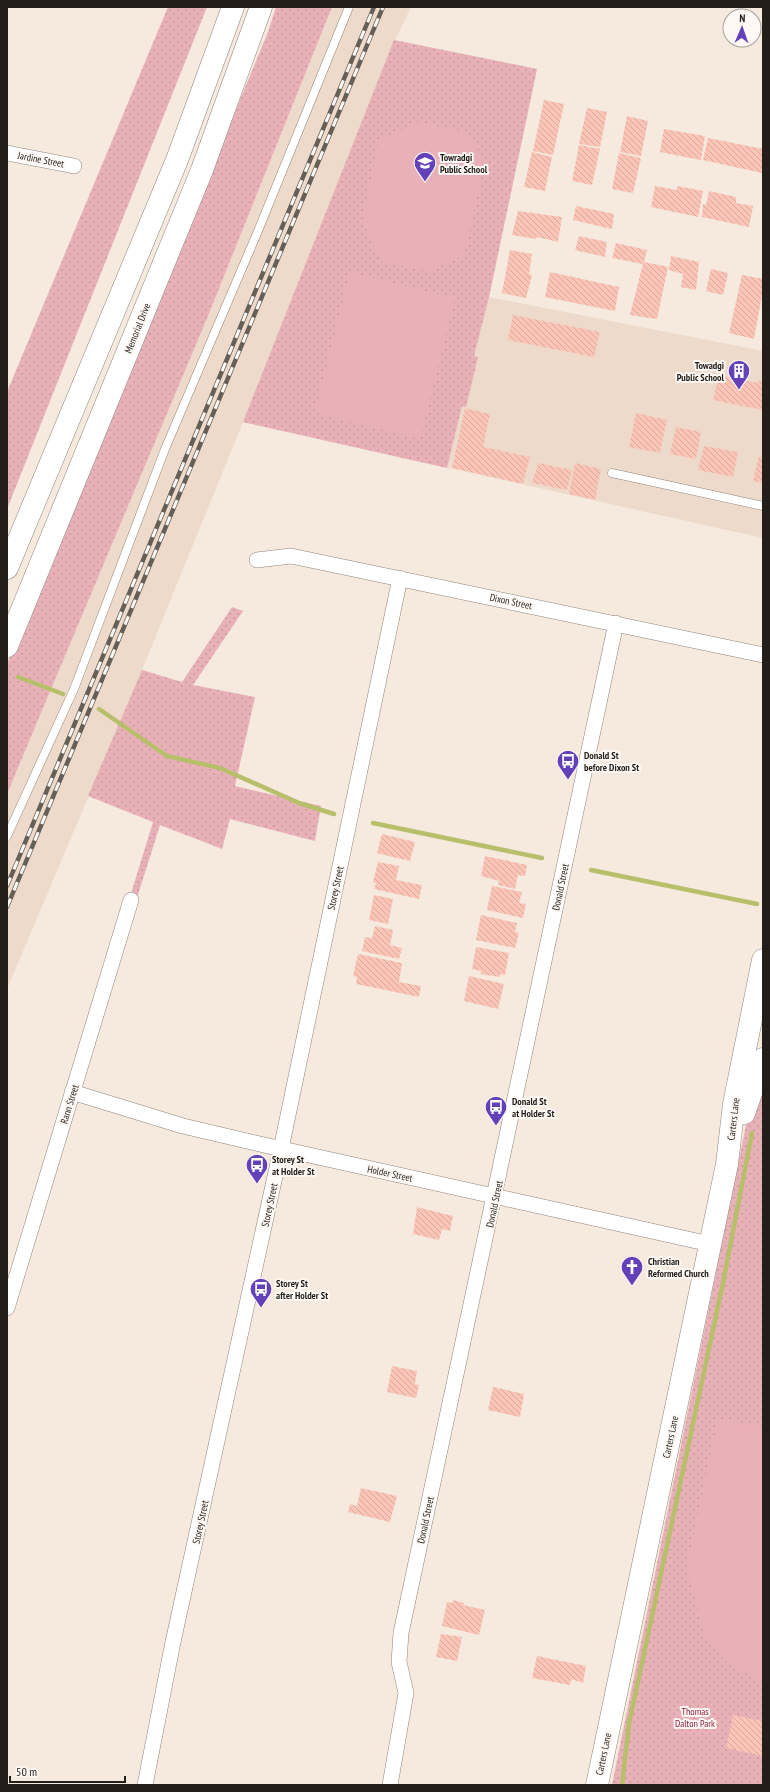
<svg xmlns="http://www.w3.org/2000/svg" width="770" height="1792" viewBox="0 0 770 1792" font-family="'PT Sans Narrow',sans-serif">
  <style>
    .built { fill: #eddaca }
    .grass { fill: url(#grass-dots) }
    .garden { fill: #e8b1b8 }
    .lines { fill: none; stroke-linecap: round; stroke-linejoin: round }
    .stream { stroke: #b7bf6b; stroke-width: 4.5 }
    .building { fill: url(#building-back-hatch) }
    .service-casing { stroke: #8f847a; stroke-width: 9 }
    .minor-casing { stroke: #8f847a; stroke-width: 16 }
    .secondary-casing { stroke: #8f847a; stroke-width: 23 }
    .motorway-casing { stroke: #8f847a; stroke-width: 23 }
    .service { stroke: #fff; stroke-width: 8 }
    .minor { stroke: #fff; stroke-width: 15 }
    .secondary { stroke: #fff; stroke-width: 22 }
    .motorway { stroke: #fff; stroke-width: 22 }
    .rail-casing { stroke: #665f58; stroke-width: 4.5 }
    .rail { stroke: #fdf8f3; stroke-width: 3; stroke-dasharray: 9; stroke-linecap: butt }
    .labels { text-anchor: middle; stroke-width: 4; stroke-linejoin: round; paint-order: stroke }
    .poi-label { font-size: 10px; font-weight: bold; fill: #231e1a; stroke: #fdf8f3; text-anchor: start }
    .street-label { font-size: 10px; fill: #231e1a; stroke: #fdf8f3 }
    .park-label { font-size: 10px; fill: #861f3c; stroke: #fdf8f3 }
  </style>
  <defs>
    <pattern id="grass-dots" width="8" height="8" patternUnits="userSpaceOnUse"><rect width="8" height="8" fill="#e8b1b8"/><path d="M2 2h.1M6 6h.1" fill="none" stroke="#c7989e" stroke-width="1.8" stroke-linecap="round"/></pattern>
    <pattern id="building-back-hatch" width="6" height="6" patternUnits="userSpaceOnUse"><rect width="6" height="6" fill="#fac5b6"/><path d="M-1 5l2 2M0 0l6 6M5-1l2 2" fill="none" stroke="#d6a99c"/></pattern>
  </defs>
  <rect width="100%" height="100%" fill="#f6e9de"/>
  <path class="built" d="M332,7H411L395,40L537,69L489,297L763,351V538L243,422L142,670L7,989V794L208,316Z"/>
  <g class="grass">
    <path d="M168,7H207L7,509V392Z"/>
    <path d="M276,7H332L208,316L7,794V664L268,32Z"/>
    <path d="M394,40L537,69L489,297L474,356L478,357L466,407L462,406L447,468L243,422Z"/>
    <path d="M232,607L243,611L193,685L255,697L235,786L321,806L315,841L230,819L222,849L160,825L136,901L130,897L153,822L88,796L142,670L182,682Z"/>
    <path d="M763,1080V1785H612L747,1120Z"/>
  </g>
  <g class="garden">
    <path d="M418,122L466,132L485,161L464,256L429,271L381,262L362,221L379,141Z"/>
    <path d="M350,272L455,298L420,439L315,413Z"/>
    <path d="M718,1418L763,1427V1682L726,1662L705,1637L687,1567Z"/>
  </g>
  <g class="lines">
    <g class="stream">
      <path d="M18,677L63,694"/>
      <path d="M99,709L167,756L220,768L299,803L334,814"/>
      <path d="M373,823L542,858"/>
      <path d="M591,870L757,904"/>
      <path d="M622,1785L629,1724L723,1283L752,1133"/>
    </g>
  </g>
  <g class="building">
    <path d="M544,100L564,104L553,155L533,151Z"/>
    <path d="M587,108L607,112L600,147L579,144Z"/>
    <path d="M627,116L648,121L641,156L620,152Z"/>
    <path d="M664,129L705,136L701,160L660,152Z"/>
    <path d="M708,138L763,149L762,173L703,160Z"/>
    <path d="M579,145L600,149L592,185L572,181Z"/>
    <path d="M532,152L552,157L545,191L524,187Z"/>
    <path d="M619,153L641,158L633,193L612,189Z"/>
    <path d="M655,186L677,190V186L703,191L698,217L651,207Z"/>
    <path d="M709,191L736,197V203L753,206L749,227L702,217L703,204L706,205Z"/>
    <path d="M576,206L614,214L612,229L573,220Z"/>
    <path d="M518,211L562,217L558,242L537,237L536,239L512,235Z"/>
    <path d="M579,236L607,242L605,257L575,250Z"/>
    <path d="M616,243L647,250L644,262L668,267L657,319L630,315L643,264L612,258Z"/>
    <path d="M510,250L532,254L529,274L532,275L526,298L502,293Z"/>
    <path d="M671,256L699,262L696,290L681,287L683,274L669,270Z"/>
    <path d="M711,269L728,273L723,295L706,291Z"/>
    <path d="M550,272L619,287L615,311L545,297Z"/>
    <path d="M742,275L763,279V290L754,339L729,333Z"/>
    <path d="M513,315L600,332L594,357L508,340Z"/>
    <path d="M719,375L757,383L758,381L763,382V410L713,400Z"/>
    <path d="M465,408L490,414L483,447L530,457L523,484L452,468Z"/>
    <path d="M636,413L667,420L660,453L629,447Z"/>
    <path d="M676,427L701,432L696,459L670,454Z"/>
    <path d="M704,446L738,452L733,477L698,470Z"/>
    <path d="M759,456L763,457V483L753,481Z"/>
    <path d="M538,463L572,470L567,490L532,483Z"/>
    <path d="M575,463L601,469L595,500L569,494Z"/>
    <path d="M382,834L415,842L410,861L377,853Z"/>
    <path d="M485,856L527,865L525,876L518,875L515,889L498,885L499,881L481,876Z"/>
    <path d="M378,862L399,866L396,880L422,885L419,899L374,889L376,883L373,882Z"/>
    <path d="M492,886L522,892L519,903L526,904L523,918L487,910Z"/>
    <path d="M374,895L393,899L388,924L369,920Z"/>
    <path d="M481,915L517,923L515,932L519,933L515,948L476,940Z"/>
    <path d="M375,926L393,930L390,945L402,948L399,959L362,951L365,937L372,938Z"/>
    <path d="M476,947L509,953L505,975L500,974V977L481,974V971L472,969Z"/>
    <path d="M358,954L402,963L399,982L421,986L419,997L356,984L357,977L353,976Z"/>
    <path d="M469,976L504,984L498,1009L464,1001Z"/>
    <path d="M417,1207L453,1216L450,1231L442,1229L439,1240L413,1234Z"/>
    <path d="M392,1366L417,1371L415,1384L419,1385L416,1398L387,1392Z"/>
    <path d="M493,1387L524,1394L520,1417L488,1410Z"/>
    <path d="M361,1488L397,1496L390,1522L348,1512L350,1504L357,1506Z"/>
    <path d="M453,1600L464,1603L463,1605L485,1610L479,1635L442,1626L447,1602L452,1603Z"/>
    <path d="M441,1634L462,1637L457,1661L436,1657Z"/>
    <path d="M537,1656L586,1666L583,1683L571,1679L570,1685L532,1678Z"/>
    <path d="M733,1715L763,1721V1756L726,1748Z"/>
  </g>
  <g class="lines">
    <g class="service-casing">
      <g id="service">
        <path d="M612,473L763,506"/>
        <path d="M7,836L74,689L165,449L258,231L349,7"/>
      </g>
    </g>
    <g class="minor-casing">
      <g id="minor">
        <path d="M7,153L74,166"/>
        <path d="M257,560L291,556L763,655"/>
        <path d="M72,1092L183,1126L264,1145L710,1244"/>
        <path d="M7,1308L131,900"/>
        <path d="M145,1785L173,1642L281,1149L400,578"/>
        <path d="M390,1785L406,1693L399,1662L401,1633L616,623"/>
      </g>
    </g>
    <g class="secondary-casing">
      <g id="secondary">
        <path d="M744,1113L763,1059"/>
        <path d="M597,1785L727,1164L734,1104L763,960"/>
      </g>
    </g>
    <g class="motorway-casing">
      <g id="motorway">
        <path d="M7,568L177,160L233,7"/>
        <path d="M7,646L202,170L261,7"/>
      </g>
    </g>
    <use href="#service" class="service"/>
    <use href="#minor" class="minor"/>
    <use href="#secondary" class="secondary"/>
    <use href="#motorway" class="motorway"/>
    <g class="rail-casing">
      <g id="rail">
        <path d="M7,886L374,7"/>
        <path d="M7,907L383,7"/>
      </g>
    </g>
    <use href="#rail" class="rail"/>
  </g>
  <defs>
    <g id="school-pin" transform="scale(1.15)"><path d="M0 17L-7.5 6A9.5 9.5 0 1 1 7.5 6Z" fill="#6341b9" stroke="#fdf8f3"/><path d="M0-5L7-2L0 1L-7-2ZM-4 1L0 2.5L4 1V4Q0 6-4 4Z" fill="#fff"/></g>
    <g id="building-pin" transform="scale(1.15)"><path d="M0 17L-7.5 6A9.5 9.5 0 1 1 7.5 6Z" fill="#6341b9" stroke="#fdf8f3"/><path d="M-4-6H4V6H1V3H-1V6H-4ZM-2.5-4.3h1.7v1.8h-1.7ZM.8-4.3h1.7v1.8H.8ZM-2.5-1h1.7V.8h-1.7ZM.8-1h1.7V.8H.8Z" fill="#fff"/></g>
    <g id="bus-pin" transform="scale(1.15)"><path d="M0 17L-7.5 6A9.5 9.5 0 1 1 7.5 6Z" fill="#6341b9" stroke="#fdf8f3"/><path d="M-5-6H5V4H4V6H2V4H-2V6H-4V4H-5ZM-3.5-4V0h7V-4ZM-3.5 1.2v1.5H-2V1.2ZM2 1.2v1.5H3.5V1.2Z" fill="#fff"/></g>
    <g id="church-pin" transform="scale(1.15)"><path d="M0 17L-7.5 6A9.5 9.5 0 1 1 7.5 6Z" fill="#6341b9" stroke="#fdf8f3"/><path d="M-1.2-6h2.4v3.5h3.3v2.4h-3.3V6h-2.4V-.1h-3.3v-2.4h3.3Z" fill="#fff"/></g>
  </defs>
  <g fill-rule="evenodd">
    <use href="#school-pin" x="425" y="163"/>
    <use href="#building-pin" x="739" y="371"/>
    <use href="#bus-pin" x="568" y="761"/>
    <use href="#bus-pin" x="496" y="1107"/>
    <use href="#bus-pin" x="257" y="1165"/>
    <use href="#church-pin" x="632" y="1267"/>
    <use href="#bus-pin" x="261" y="1289"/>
  </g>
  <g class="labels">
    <g class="poi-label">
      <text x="440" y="161">Towradgi<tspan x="440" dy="12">Public School</tspan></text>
      <text x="724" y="369" text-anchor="end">Towadgi<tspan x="724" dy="12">Public School</tspan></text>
      <text x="584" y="759">Donald St<tspan x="584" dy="12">before Dixon St</tspan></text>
      <text x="512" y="1105">Donald St<tspan x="512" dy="12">at Holder St</tspan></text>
      <text x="272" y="1163">Storey St<tspan x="272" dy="12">at Holder St</tspan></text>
      <text x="648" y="1265">Christian<tspan x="648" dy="12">Reformed Church</tspan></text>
      <text x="276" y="1287">Storey St<tspan x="276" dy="12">after Holder St</tspan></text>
    </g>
    <g class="street-label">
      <text transform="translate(41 159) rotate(11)" y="4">Jardine Street</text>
      <text transform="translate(137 328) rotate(-68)" y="4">Memorial Drive</text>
      <text transform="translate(511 601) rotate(12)" y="4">Dixon Street</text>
      <text transform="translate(560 887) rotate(-78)" y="4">Donald Street</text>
      <text transform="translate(335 888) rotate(-78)" y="4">Storey Street</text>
      <text transform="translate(69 1104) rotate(-73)" y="4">Rann Street</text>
      <text transform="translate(733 1119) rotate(-83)" y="4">Carters Lane</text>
      <text transform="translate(390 1173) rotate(12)" y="4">Holder Street</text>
      <text transform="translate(494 1204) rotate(-78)" y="4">Donald Street</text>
      <text transform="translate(269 1205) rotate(-78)" y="4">Storey Street</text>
      <text transform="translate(670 1437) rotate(-78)" y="4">Carters Lane</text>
      <text transform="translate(425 1520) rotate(-78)" y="4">Donald Street</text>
      <text transform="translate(200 1522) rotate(-78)" y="4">Storey Street</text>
      <text transform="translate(603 1754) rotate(-78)" y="4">Carters Lane</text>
    </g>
    <g class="park-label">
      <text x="695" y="1715">Thomas<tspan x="695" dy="12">Dalton Park</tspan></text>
    </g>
  </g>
  <rect width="770" height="1792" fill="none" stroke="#231e1a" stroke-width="16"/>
  <g transform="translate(742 28) rotate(2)"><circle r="19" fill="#fdf8f3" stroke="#a6a19c"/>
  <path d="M0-3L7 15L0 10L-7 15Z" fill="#6341b9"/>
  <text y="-6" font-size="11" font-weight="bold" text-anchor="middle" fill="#231e1a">N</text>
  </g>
  <path d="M10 1776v6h115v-6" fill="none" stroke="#231e1a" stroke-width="2"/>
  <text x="16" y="1776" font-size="12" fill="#231e1a" stroke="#fdf8f3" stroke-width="3" paint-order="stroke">50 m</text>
</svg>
